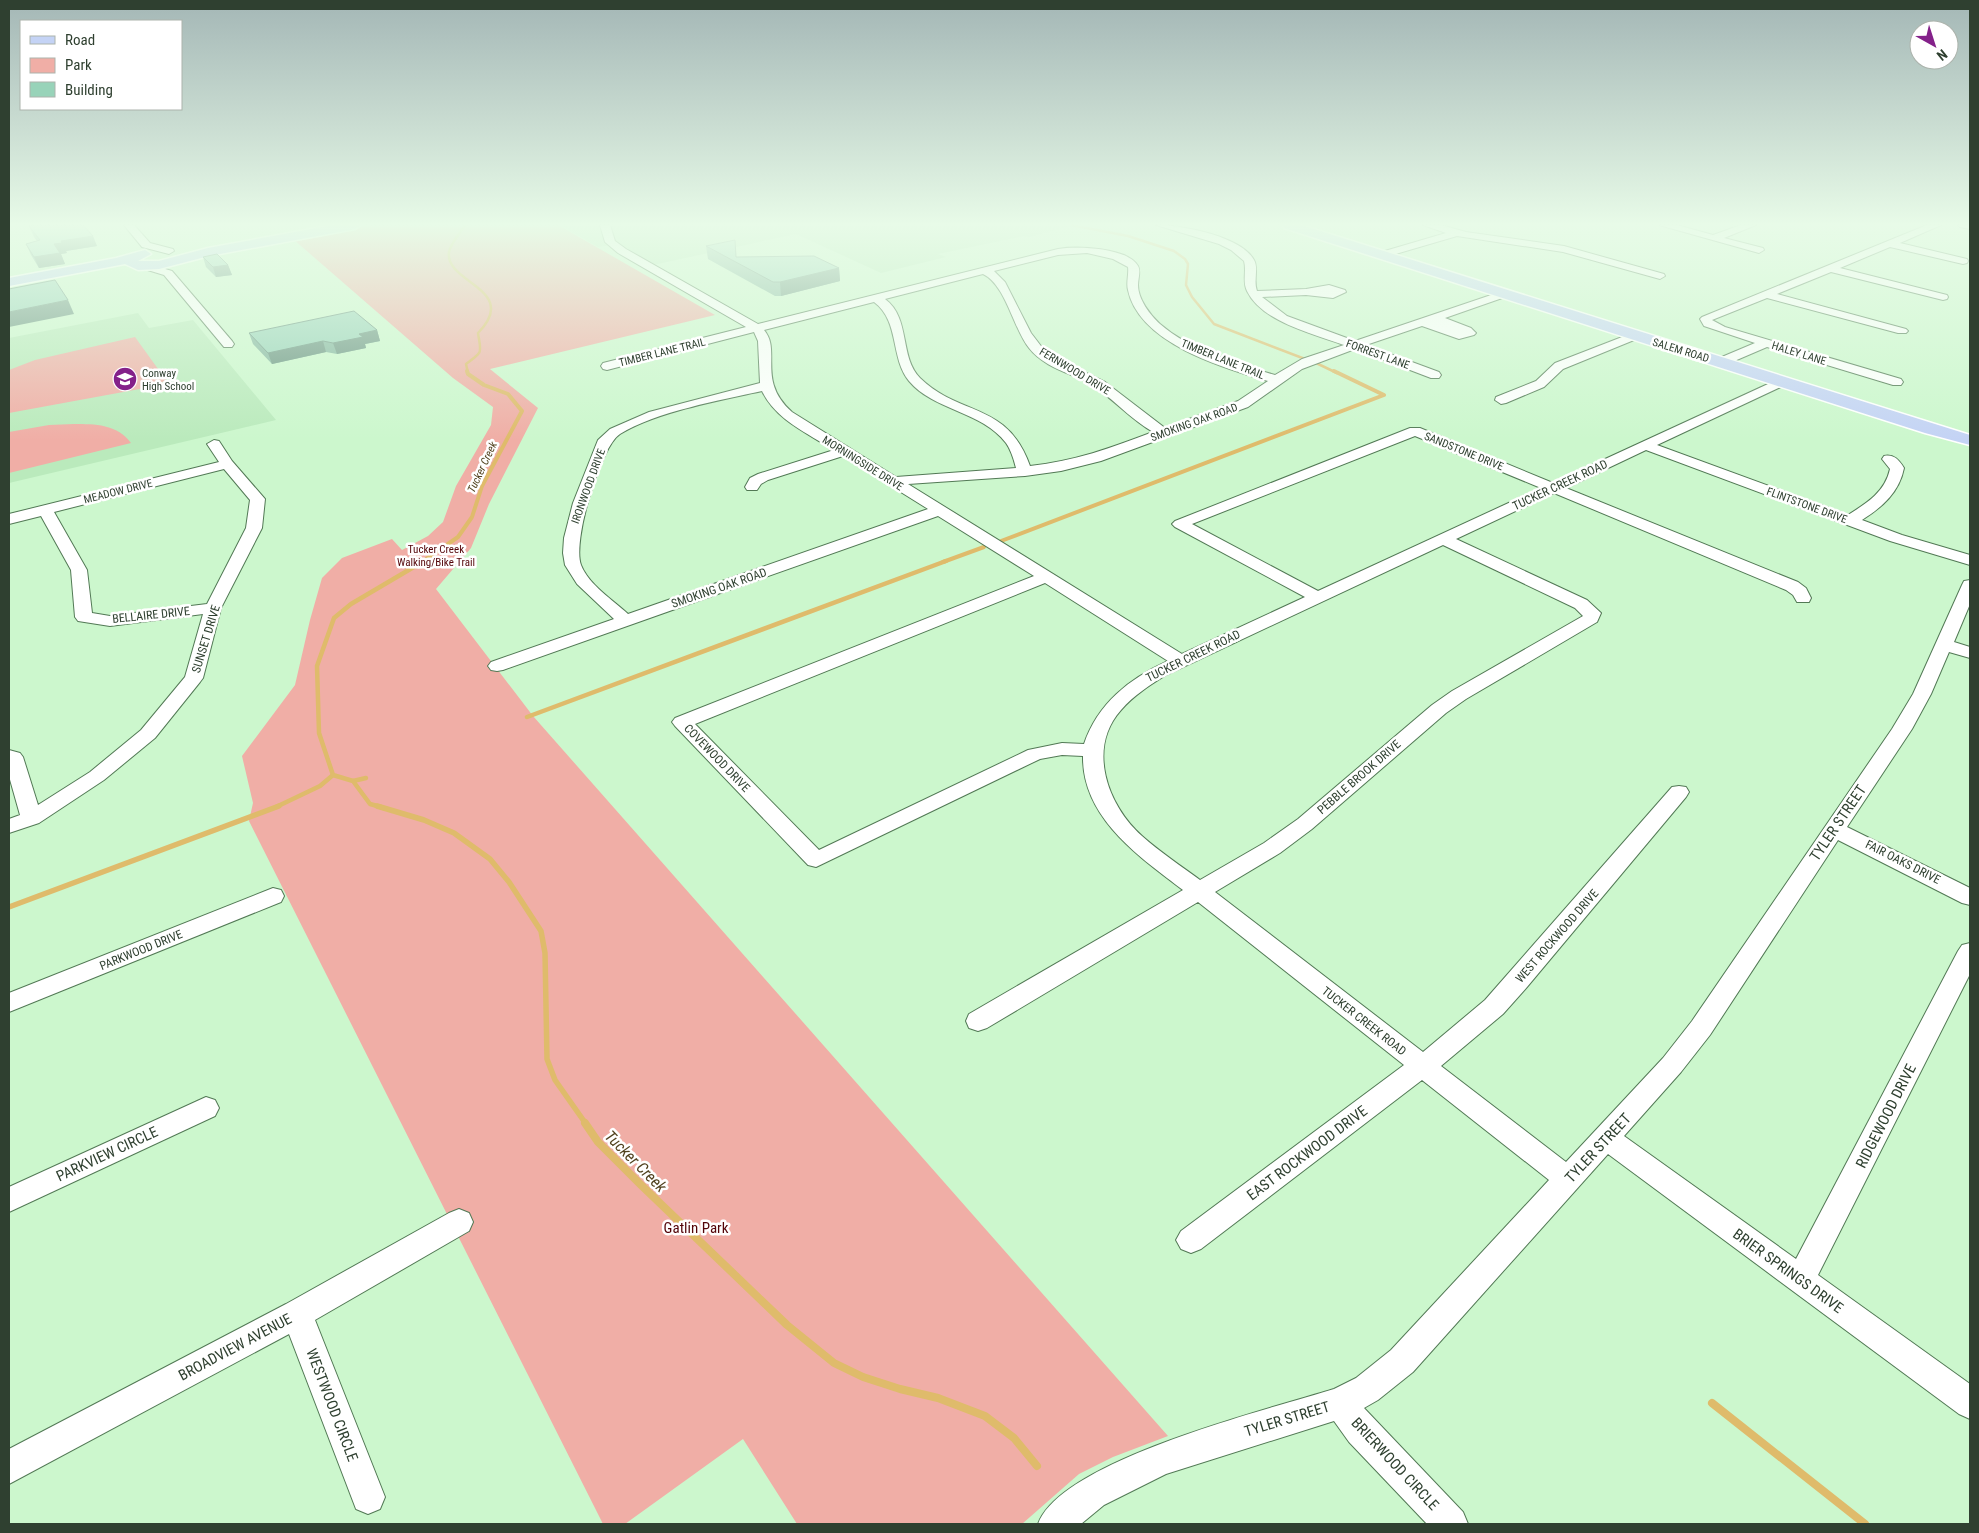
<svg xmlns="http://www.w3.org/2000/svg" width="1979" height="1533" viewBox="0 0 1979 1533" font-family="'Roboto Condensed',sans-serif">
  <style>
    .built { fill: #baeabc }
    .green { fill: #f0aea6 }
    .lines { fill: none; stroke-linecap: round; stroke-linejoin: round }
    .stream-far4 { stroke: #dfbb6b; stroke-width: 2.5 }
    .stream-far3 { stroke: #dfbb6b; stroke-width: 4 }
    .stream-far2 { stroke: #dfbb6b; stroke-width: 4.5 }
    .stream-far1 { stroke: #dfbb6b; stroke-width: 5.5 }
    .stream { stroke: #dfbb6b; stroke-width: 8 }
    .minor-casing { stroke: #527955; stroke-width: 2 }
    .major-casing { stroke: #fff; stroke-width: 3 }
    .minor { fill: #fff; fill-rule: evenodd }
    .major { fill: #c4d3f5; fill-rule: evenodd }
    .wall { fill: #83b59f }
    .shaded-wall { fill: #6a9482 }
    .building { fill: #98d3b9; stroke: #6a9482 }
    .labels { text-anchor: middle; stroke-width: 5; stroke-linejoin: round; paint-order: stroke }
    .far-street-label { font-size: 11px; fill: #2f4030; stroke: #fff }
    .far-poi-label { font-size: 11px; fill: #2f4030; stroke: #fff; text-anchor: start }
    .far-water-label { font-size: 11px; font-style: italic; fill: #51421f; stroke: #fff }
    .far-park-label { font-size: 11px; fill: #530408; stroke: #fff }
    .street-label { font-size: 12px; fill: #2f4030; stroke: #fff }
    .near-street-label { font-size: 15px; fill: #2f4030; stroke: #fff }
    .near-park-label { font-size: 15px; fill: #530408; stroke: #fff }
    .near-water-label { font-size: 16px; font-style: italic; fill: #51421f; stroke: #fff }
  </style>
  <rect width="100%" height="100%" fill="#ccf7cd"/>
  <g class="built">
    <path d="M560,225H1063L1068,227L1029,237L1024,236L938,254L946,257L881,273L796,234L653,265L620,244L598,247Z"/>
    <path d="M138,313L149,328L193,320L276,420L9,483V338Z"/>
  </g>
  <g class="green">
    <path d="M371,225H558L715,315L490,369L538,408L489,504L471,548L436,589L533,716L1168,1436L1113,1457L1079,1474L1022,1524H797L743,1439L625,1524H603L249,821L253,803L242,756L295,685L310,620L322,578L342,558L392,539L402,550L428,536L443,522L456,486L491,425L493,407L453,378L293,239Z"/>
    <path d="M135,337L166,380L156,386L9,413V370L35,360Z"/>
    <path d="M74,424C95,424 117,424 131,443L9,473V432L49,425Z"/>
  </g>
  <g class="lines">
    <g class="stream-far4">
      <path d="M465,225C460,234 451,242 449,252C444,283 521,289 478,333C481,353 484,351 466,364L468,373"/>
      <path d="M1071,225L1128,236L1174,251L1185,259L1188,264L1186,285L1192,297L1214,324L1305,359"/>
      <path d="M1314,362L1337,373"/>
    </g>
    <g class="stream-far3">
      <path d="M1001,541L1384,395L1334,371"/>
      <path d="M422,562L458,537L472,517L482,486L522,411L508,394L484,385L468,374L467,371"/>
      <path d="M943,562L984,547"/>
    </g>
    <g class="stream-far2">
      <path d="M527,717L946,561"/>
      <path d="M353,781L366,778"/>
      <path d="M276,807L320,786L333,775"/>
      <path d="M381,807L370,804L353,781L333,775L319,733L317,666L334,618L351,604L424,561"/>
    </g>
    <g class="stream-far1">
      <path d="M377,806L424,820L454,833L490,859L509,882L541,931L545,953L547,1059L555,1080L586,1124"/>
      <path d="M9,907L279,806"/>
    </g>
    <g class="stream">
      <path d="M585,1123L598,1142L641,1185L787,1325L834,1363L863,1377L900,1389L938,1398L985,1416L1014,1438L1037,1466"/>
      <path d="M1712,1403L1865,1524"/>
    </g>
    <g class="minor-casing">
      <g id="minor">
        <path d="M124,225H134L150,243L173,249L174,251L169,254L142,247Z"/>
        <path d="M600,225H610L615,241L626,249L758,324L1058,249C1076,246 1127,247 1138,266C1141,271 1138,279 1138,285C1138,299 1150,315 1160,324C1191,351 1237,364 1275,375L1302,359L1344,345C1314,334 1262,322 1247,291C1242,281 1247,271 1244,261L1231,250L1219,244L1156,225C1181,225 1241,236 1254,260C1259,269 1253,280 1257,291L1306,289L1329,285L1345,290L1346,292L1333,298L1306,295L1262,297L1287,316L1355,341L1500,292H1508L1509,294L1508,296L1445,318L1471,328L1476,333L1474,335L1459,339L1422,326L1366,345L1439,372L1441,375L1439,378H1431L1355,349L1302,369L1248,407L1101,461L1061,471L1025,476L908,484L1182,654L1305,597L1175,527L1172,524L1175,521L1410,428H1420L1553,483L1781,378L1787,382L1785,385L1657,445L1848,515C1867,503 1885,492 1890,469L1882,459L1884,456C1894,454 1899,460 1904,468C1899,493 1882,507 1862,520L1902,535L1970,555V565L1890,541L1646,450L1566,488L1798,582L1806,588L1811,598L1809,602H1797L1793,595L1786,590L1554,493L1456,539L1587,600L1601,613L1597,622L1466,699L1446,713L1312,829L1280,853L1215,892L1423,1052L1485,1000L1672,787L1679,786L1686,787L1689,792L1686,797L1527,987L1503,1014L1441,1066L1566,1162L1663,1058L1692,1021L1892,729L1913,694L1962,585L1964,581L1970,580V604L1954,642L1970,647V658L1949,652L1931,694L1912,729L1847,827L1970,888V905L1962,903L1838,840L1710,1035L1681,1072L1624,1136L1796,1259L1958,951L1962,945L1970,943V974L1818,1275L1970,1384V1419L1959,1414L1608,1154L1413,1372L1378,1400L1364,1408L1463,1512L1468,1524H1427L1349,1442L1334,1421L1166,1474L1104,1505L1081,1524H1038C1061,1460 1270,1409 1334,1389L1356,1378L1391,1350L1549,1180L1422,1080L1201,1249L1191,1253L1181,1249L1176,1240L1181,1231L1404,1065L1198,902L987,1028L978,1031L969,1028L966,1021L969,1014L1183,890C1140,857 1082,818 1083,756L1062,755L1040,759L816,867L808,865L675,726L672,722L675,718L1034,576L938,516L503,670L497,671L491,670L488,666L491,662L614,619L577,584L565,565L563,553L564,538L573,503L598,440L610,429L649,412L760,383L758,341L754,332L607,370L603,369L601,366L603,363L746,327L618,253L605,242ZM1087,253L1113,259L1128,267C1129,275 1126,283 1128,290C1139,343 1223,368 1268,381L1238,401L1165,428L1105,382L1057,359L1044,350L1031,333L1005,282L994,271L1058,255ZM983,274C1006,285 1013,328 1029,348C1043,366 1066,372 1085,381C1111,395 1128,418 1153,432C1111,448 1075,461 1030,466C1007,401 960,417 920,378C899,357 911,318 885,299ZM874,302C900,321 890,358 909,381C934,411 982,411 1006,443C1011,450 1014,460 1016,468L896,477L792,412C756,380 782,351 764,330ZM762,391C776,420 807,433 834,450L758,474L750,478L745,487L747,490H757L761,484L768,480L843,456L928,509L628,614C613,600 589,585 581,565C572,542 600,447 620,434C655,412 721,400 762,391ZM1415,436L1541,488L1318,591L1192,524ZM1443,545L1575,608L1583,616L1452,691L1432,705L1298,819L1264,843L1200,880C1181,866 1160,852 1142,836C1107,805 1087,748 1121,710C1134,695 1150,685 1166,675ZM1045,583L1168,661C1129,679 1098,703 1084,744L1062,743L1028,750L819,850L695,724Z"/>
        <path d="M1423,225H1441L1466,232L1564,246L1664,274L1665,276L1660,279L1563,252L1457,236L1382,258L1377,255L1378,253L1446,233Z"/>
        <path d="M1659,225H1677L1713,235L1741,225H1756L1724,238L1763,248L1764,250L1759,253Z"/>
        <path d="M1927,225H1941L1900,243L1967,259L1968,261L1967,263L1963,264L1890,247L1840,268L1947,295L1948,297L1947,299L1943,300L1831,272L1777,294L1906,329L1908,331L1906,333H1898L1767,298L1712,320L1725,327L1901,379L1903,382L1901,385H1893L1767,347L1725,365H1717L1715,362L1717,359L1755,343L1704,326L1700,319L1702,317Z"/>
        <path d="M1958,225H1970V229L1960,227Z"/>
        <path d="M145,263L172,271L232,341L234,344L232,347H224L164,275L141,268L140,266L141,264Z"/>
        <path d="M1635,332L1641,336L1639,338L1563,369L1544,387L1506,403L1501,404L1495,400L1496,397L1536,381L1555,363Z"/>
        <path d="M214,440L219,441L232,461L265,499L262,528L221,608L203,678L200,682L155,738L104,780L39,823L9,833V819L20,815L9,776V750L20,753L23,757L38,805L90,772L141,730L185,677L203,614L110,626L78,621L75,617L71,570L41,516L9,524V514L219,462L207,444ZM224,469L250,500L246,528L207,604L110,616L92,613L87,570L54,512Z"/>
        <path d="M273,888L281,890L284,896L281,902L9,1012V993Z"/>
        <path d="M206,1097L215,1100L219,1108L215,1116L9,1212V1187Z"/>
        <path d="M459,1209L469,1213L473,1222L469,1231L315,1320L385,1497L380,1509L368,1514L356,1509L289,1334L9,1484V1449L286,1304L449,1213Z"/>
      </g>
    </g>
    <g class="major-casing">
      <g id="major">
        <path d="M333,225H361L355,229L209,256L159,269L138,270L125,264L9,286V278L116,258L145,250L151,254L138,261H159L208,248Z"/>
        <path d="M1282,225H1301L1970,435V445L1925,433L1284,228Z"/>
      </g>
    </g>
    <use href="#minor" class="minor"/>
    <use href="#major" class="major"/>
  </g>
  <g class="wall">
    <path d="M29,226L97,246L66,251L67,253L61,254L65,264L39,268L31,255L26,244L37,241L34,237Z"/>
    <path d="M706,246L736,257L839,268L840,281L781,296H775L708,259Z"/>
    <path d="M203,257L228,265L232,275L216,277L206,267Z"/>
    <path d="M377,330L380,341L365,344L366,348L337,354L326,352L272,364L253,344L249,333Z"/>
  </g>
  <g class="shaded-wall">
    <path d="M93,236L97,246L66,251L67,253L61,254L65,264L39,268L34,257L54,244L61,241Z"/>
    <path d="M228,265L232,275L216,277L213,267Z"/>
    <path d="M839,268L840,281L781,296L780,282Z"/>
    <path d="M68,300L74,314L9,327V312Z"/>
    <path d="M377,330L380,341L365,344L366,348L337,354L333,343L359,334Z"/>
    <path d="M323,341L326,352L272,364L268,353Z"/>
  </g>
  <g class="building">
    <path d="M35,225H83L93,236L61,241L62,243L54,244L60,253L34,257L26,244L40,240L29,226Z"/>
    <path d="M735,240L736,257L814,256L839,268L780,282H773L706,246Z"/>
    <path d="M217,254L228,265L213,267L203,257Z"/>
    <path d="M55,280L68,300L9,312V289Z"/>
    <path d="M354,311L377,330L359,334L363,337L333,343L323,341L268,353L249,333Z"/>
  </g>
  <linearGradient id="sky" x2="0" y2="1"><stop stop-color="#a4b7b6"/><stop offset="0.51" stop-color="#e8fbe8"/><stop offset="1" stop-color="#e8fbe8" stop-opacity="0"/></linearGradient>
  <rect width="1979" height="440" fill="url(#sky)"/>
  <defs>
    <g id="school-disc" transform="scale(1.25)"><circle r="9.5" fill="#84218a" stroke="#fff"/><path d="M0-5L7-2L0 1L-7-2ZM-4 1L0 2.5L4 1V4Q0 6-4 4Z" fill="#fff"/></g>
  </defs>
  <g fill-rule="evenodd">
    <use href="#school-disc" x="125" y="379"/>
  </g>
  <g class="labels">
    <g class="far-street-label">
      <text transform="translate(1681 350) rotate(17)" y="4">SALEM ROAD</text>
      <text transform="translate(662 352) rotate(-14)" y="4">TIMBER LANE TRAIL</text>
      <text transform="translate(1799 353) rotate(17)" y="4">HALEY LANE</text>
      <text transform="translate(1378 354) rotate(20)" y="4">FORREST LANE</text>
      <text transform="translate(1223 359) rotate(22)" y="4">TIMBER LANE TRAIL</text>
      <text transform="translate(1075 371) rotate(31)" y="4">FERNWOOD DRIVE</text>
      <text transform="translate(1194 422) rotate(-20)" y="4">SMOKING OAK ROAD</text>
      <text transform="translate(1464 451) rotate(22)" y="4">SANDSTONE DRIVE</text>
      <text transform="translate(863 463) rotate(32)" y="4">MORNINGSIDE DRIVE</text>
      <text transform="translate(588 486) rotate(-70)" y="4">IRONWOOD DRIVE</text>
      <text transform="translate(118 491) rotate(-14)" y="4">MEADOW DRIVE</text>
      <text transform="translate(1807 505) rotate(20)" y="4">FLINTSTONE DRIVE</text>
    </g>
    <g class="far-poi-label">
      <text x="142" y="377">Conway<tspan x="142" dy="13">High School</tspan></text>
    </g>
    <g class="far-water-label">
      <text transform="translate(482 467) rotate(-65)" y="4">Tucker Creek</text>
    </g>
    <g class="far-park-label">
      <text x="436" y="553">Tucker Creek<tspan x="436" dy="13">Walking/Bike Trail</tspan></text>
    </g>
    <g class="street-label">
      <text transform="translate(1560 485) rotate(-25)" y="4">TUCKER CREEK ROAD</text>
      <text transform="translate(719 588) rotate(-19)" y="4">SMOKING OAK ROAD</text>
      <text transform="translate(151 615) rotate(-6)" y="4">BELLAIRE DRIVE</text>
      <text transform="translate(206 639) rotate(-73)" y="4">SUNSET DRIVE</text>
      <text transform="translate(1193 656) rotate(-26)" y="4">TUCKER CREEK ROAD</text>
      <text transform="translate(717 758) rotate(46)" y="4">COVEWOOD DRIVE</text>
      <text transform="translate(1359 777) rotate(-41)" y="4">PEBBLE BROOK DRIVE</text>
      <text transform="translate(1903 862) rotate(27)" y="4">FAIR OAKS DRIVE</text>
      <text transform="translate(1557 936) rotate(-49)" y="4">WEST ROCKWOOD DRIVE</text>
      <text transform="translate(141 950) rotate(-22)" y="4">PARKWOOD DRIVE</text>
      <text transform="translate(1364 1021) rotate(38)" y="4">TUCKER CREEK ROAD</text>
    </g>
    <g class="near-street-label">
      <text transform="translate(1838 823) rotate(-56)" y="5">TYLER STREET</text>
      <text transform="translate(1886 1116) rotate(-63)" y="5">RIDGEWOOD DRIVE</text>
      <text transform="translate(1598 1148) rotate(-47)" y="5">TYLER STREET</text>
      <text transform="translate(1307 1153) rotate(-37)" y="5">EAST ROCKWOOD DRIVE</text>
      <text transform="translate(107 1154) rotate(-25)" y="5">PARKVIEW CIRCLE</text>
      <text transform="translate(1788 1271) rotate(36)" y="5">BRIER SPRINGS DRIVE</text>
      <text transform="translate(235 1347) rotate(-28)" y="5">BROADVIEW AVENUE</text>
      <text transform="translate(332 1405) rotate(69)" y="5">WESTWOOD CIRCLE</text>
      <text transform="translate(1287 1419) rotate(-17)" y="5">TYLER STREET</text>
      <text transform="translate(1395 1464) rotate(47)" y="5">BRIERWOOD CIRCLE</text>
    </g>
    <g class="near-park-label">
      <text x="696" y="1233">Gatlin Park</text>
    </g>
    <g class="near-water-label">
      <text transform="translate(636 1161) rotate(45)" y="6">Tucker Creek</text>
    </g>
  </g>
  <rect width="1979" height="1533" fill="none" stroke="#2f4030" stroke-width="20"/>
  <rect x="20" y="20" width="162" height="90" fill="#ffffff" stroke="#acb3ac"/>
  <rect x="30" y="36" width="25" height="8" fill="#c4d3f5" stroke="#acb3ac"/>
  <text x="65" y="45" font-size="15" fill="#2f4030">Road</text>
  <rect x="30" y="58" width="25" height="15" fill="#f0aea6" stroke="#acb3ac"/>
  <text x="65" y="70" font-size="15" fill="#2f4030">Park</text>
  <rect x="30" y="82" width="25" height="15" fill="#98d3b9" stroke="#acb3ac"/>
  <text x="65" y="95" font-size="15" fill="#2f4030">Building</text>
  <g transform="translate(1934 45) rotate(141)"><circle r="24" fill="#ffffff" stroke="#acb3ac"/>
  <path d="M0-4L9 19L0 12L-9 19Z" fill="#84218a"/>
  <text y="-8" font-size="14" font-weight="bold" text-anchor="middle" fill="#2f4030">N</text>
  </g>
</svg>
